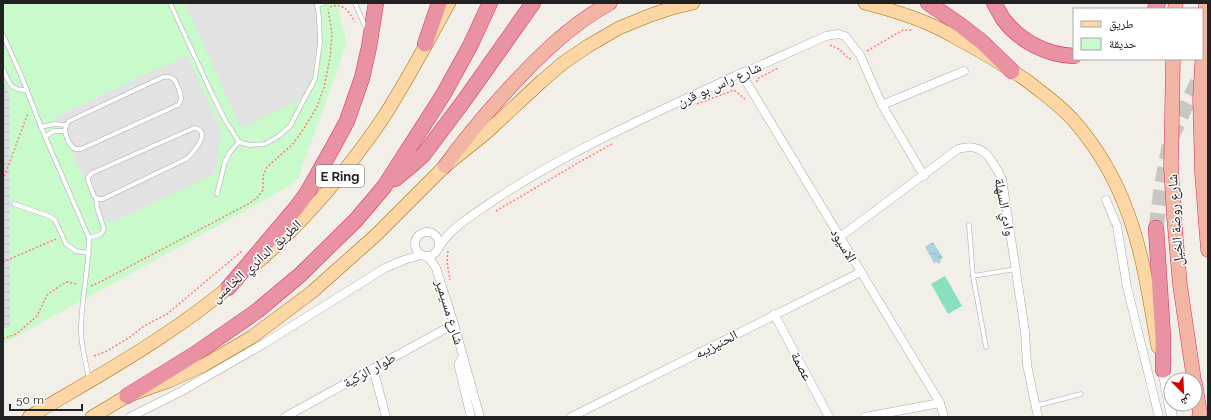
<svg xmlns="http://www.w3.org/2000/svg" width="1211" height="420" viewBox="0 0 1211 420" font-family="Raleway,'Noto Naskh Arabic',sans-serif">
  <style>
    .park { fill: #c8facc }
    .pitch { fill: #88e0be }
    .parking { fill: #e2e2e2 }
    .plaza { fill: url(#plaza-grid) }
    .water { fill: url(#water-waves) }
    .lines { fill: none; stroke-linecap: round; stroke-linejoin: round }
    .motorway-tunnel { stroke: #c8c6c1; stroke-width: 15; stroke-dasharray: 15 8; stroke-linecap: butt }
    .service-casing { stroke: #a9a9a9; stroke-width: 5 }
    .minor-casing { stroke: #a9a9a9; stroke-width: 9 }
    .tertiary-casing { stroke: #a9a9a9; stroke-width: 11 }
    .primary-casing { stroke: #a06b00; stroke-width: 14 }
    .trunk-casing { stroke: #dc2a67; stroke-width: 15 }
    .motorway-casing { stroke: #dc2a67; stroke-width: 16 }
    .path { stroke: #fa8072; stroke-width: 1.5; stroke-dasharray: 2 2; stroke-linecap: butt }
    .service { stroke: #fff; stroke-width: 4 }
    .minor { stroke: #fff; stroke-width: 8 }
    .tertiary { stroke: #fff; stroke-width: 10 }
    .primary { stroke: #fcd6a4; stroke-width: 13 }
    .trunk { stroke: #f2b4a3; stroke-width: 14 }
    .motorway { stroke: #e892a2; stroke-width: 15 }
    .labels { text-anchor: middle; stroke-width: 3; stroke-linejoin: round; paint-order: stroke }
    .shield { fill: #fff; stroke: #646464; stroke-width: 1 }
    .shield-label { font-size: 13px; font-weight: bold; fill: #222 }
    .street-label { font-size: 14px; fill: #222; stroke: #fff }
  </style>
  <defs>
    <pattern id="plaza-grid" width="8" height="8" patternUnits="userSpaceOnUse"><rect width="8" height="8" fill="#dddde8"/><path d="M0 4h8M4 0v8" fill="none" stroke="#bdbdc7"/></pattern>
    <pattern id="water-waves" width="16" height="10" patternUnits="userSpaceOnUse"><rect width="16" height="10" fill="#aad3df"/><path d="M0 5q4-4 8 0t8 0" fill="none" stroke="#92b5bf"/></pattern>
  </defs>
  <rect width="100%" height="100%" fill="#f2efe9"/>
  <path class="park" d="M3,3H337L347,43L298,179L288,187L3,344Z"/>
  <path class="pitch" d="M945,276L962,306L948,314L931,284Z"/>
  <g class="parking">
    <path d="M185,3H315L317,16L318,40L314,71L310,83L302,99L241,128Z"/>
    <path d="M187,55L221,130L215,174L113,222L102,218L56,117Z"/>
  </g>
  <path class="plaza" d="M3,80L9,94L10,328H3Z"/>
  <path class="water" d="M933,242L943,258L940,260L941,262L938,264L937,262L934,263L925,247Z"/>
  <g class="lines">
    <path class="motorway-tunnel" d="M1156,228L1161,189L1170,141L1184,110L1203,71"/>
    <g class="service-casing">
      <g id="service">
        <path d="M170,3L212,94L225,120L239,142L249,145L265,144L279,136L290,126L315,79L320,43L319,17L317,3"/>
        <path d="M355,3L364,24L368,29"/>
        <path d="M317,6L324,3"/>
        <path d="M3,35L21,75L41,127L89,238C89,269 81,299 81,330C81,348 86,362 89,379"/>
        <path d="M3,69C9,82 10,91 27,90"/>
        <path d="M163,77C166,77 169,76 172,78C177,81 181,94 181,99C180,102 180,103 178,105L81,149H75C70,146 65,136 65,130C65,126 67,124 69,121Z"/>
        <path d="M41,127L54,124L66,125"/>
        <path d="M194,128C213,130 193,154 186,159L103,199H98L94,196L88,180V177L92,173Z"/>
        <path d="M46,136L54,131H65"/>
        <path d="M217,194L225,162L230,152L239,142"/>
        <path d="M14,204L49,216L55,220L66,244L76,251L89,253"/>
        <path d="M969,225L973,276L986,347"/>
        <path d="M89,238L101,234L104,229L97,207L96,198"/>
        <path d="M973,276L1016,269"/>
        <path d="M1035,406L1081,394"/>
      </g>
    </g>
    <g class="minor-casing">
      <g id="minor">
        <path d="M741,73L940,403L944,417"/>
        <path d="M882,105L964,71"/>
        <path d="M1106,200L1117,226L1127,287L1159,417"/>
        <circle cx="427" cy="244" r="12"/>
        <path d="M840,237L958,149C984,141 992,160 1002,179L1025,331L1027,365L1038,417"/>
        <path d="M439,247C453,225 475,214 496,199C573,148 658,112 741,73L752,69L826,36L838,34L845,36L860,55L882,105L924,176"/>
        <path d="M425,256L430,259L436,268L454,324L480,417"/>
        <path d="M774,314L829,417"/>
        <path d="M463,356L459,363V367L471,417"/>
        <path d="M373,368L386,417"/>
        <path d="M130,417L180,392L265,343L385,268L404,260L421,255"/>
        <path d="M285,417L454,324"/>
        <path d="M571,417L861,272"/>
        <path d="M865,417L940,403"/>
      </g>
    </g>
    <g class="tertiary-casing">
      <path id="tertiary" d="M1163,370L1172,417"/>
    </g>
    <g class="primary-casing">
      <g id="primary">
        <path d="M865,3C887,9 910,15 931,25C941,29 951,35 960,40C984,53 1008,67 1030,83C1045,95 1061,106 1074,121C1095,145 1112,173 1124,203C1143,249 1149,299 1158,347"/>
        <path d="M251,268C301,225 344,175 381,121C406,83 427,42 449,3"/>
        <path d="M29,417C101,374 172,336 236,281"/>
        <path d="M92,417L127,396L169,381L204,365L252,337L312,292L376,235L445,166L486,133L542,81L563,63L588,46L619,28L651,15L672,8L693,3"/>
      </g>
    </g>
    <g class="trunk-casing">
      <g id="trunk">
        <path d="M1206,3L1200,98L1202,173L1208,250"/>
        <path d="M1175,9L1176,3"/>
        <path d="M1173,59L1171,167L1174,217L1180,285L1194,380"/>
        <path d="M445,166C463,141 482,118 503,95C535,60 568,26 610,3"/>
        <path d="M1195,383L1200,413L1199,417"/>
      </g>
    </g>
    <g class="motorway-casing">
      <g id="motorway">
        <path d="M928,3L959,24L982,42L1012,71"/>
        <path d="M994,3C997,8 1000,14 1003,19C1020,41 1046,55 1074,56"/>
        <path d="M1155,9L1158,3"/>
        <path d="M425,44L439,3"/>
        <path d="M395,179L412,165L424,154L463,102L533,3"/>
        <path d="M1156,228L1163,337V370"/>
        <path d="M228,288L296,208L307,193L333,147L347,121L362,78L369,47L376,3"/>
        <path d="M127,396L195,354L257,311L300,275L356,220L384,187L443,95L470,46L490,3"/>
      </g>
    </g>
    <g class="path">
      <path d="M330,7C344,2 348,11 355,22"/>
      <path d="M830,45L839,49L849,59L851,58"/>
      <path d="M867,51L903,30H912"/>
      <path d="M757,82V79L778,68"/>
      <path d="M697,104L734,90L746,100"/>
      <path d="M3,180L28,113"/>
      <path d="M496,211L583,160L612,144"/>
      <path d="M448,251L447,262L450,280"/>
      <path d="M3,262L56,239"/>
      <path d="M91,286L102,281L250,203L257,198L263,190V176L267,167L292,145L303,130L317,107L324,87L330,58L332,33L328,9"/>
      <path d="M3,339L16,334L37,316L47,295L61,285L67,282L78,284"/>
      <path d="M94,356L107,351L130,337L144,326L167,314L242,251"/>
    </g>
    <use href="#service" class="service"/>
    <use href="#minor" class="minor"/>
    <use href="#tertiary" class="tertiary"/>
    <use href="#primary" class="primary"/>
    <use href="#trunk" class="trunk"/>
    <use href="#motorway" class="motorway"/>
  </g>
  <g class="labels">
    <rect class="shield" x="316" y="165" width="48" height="22" rx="3"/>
    <g class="shield-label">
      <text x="340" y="181">E Ring</text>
    </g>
    <g class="street-label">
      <text transform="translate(719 84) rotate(-24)" y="5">شارع راس بو قرن</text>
      <text transform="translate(1005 207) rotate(79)" y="5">وادي السهلة</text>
      <text transform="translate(1175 220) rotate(-94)" y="5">شارع روضة الخيل</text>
      <text transform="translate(844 245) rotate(59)" y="5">الاسيود</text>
      <text transform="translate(256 261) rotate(-42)" y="5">الطريق الدائري الخامس</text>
      <text transform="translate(450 312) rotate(73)" y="5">شارع مسيمير</text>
      <text transform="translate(716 344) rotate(-27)" y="5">الحنيزيبه</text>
      <text transform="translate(802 366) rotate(62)" y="5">عصمة</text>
      <text transform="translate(369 370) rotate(-29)" y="5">طوار الرّكية</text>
    </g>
  </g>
  <rect width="1211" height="420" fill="none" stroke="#222222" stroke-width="8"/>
  <rect x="1073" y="8" width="130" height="52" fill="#ffffff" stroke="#a7a7a7"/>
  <rect x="1081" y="21" width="20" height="6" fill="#fcd6a4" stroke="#a7a7a7"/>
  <text x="1109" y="28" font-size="12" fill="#222222">طريق</text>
  <rect x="1081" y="38" width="20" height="12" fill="#c8facc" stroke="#a7a7a7"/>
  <text x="1109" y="48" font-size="12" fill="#222222">حديقة</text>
  <g transform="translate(1183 392) rotate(156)"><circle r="19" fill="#ffffff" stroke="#a7a7a7"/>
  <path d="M0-3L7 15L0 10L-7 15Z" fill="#d40000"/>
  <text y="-6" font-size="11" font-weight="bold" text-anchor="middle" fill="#222222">ش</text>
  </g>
  <path d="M10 404v6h72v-6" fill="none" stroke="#222222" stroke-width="2"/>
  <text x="16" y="404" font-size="12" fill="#222222" stroke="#ffffff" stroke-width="3" paint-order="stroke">50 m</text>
</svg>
